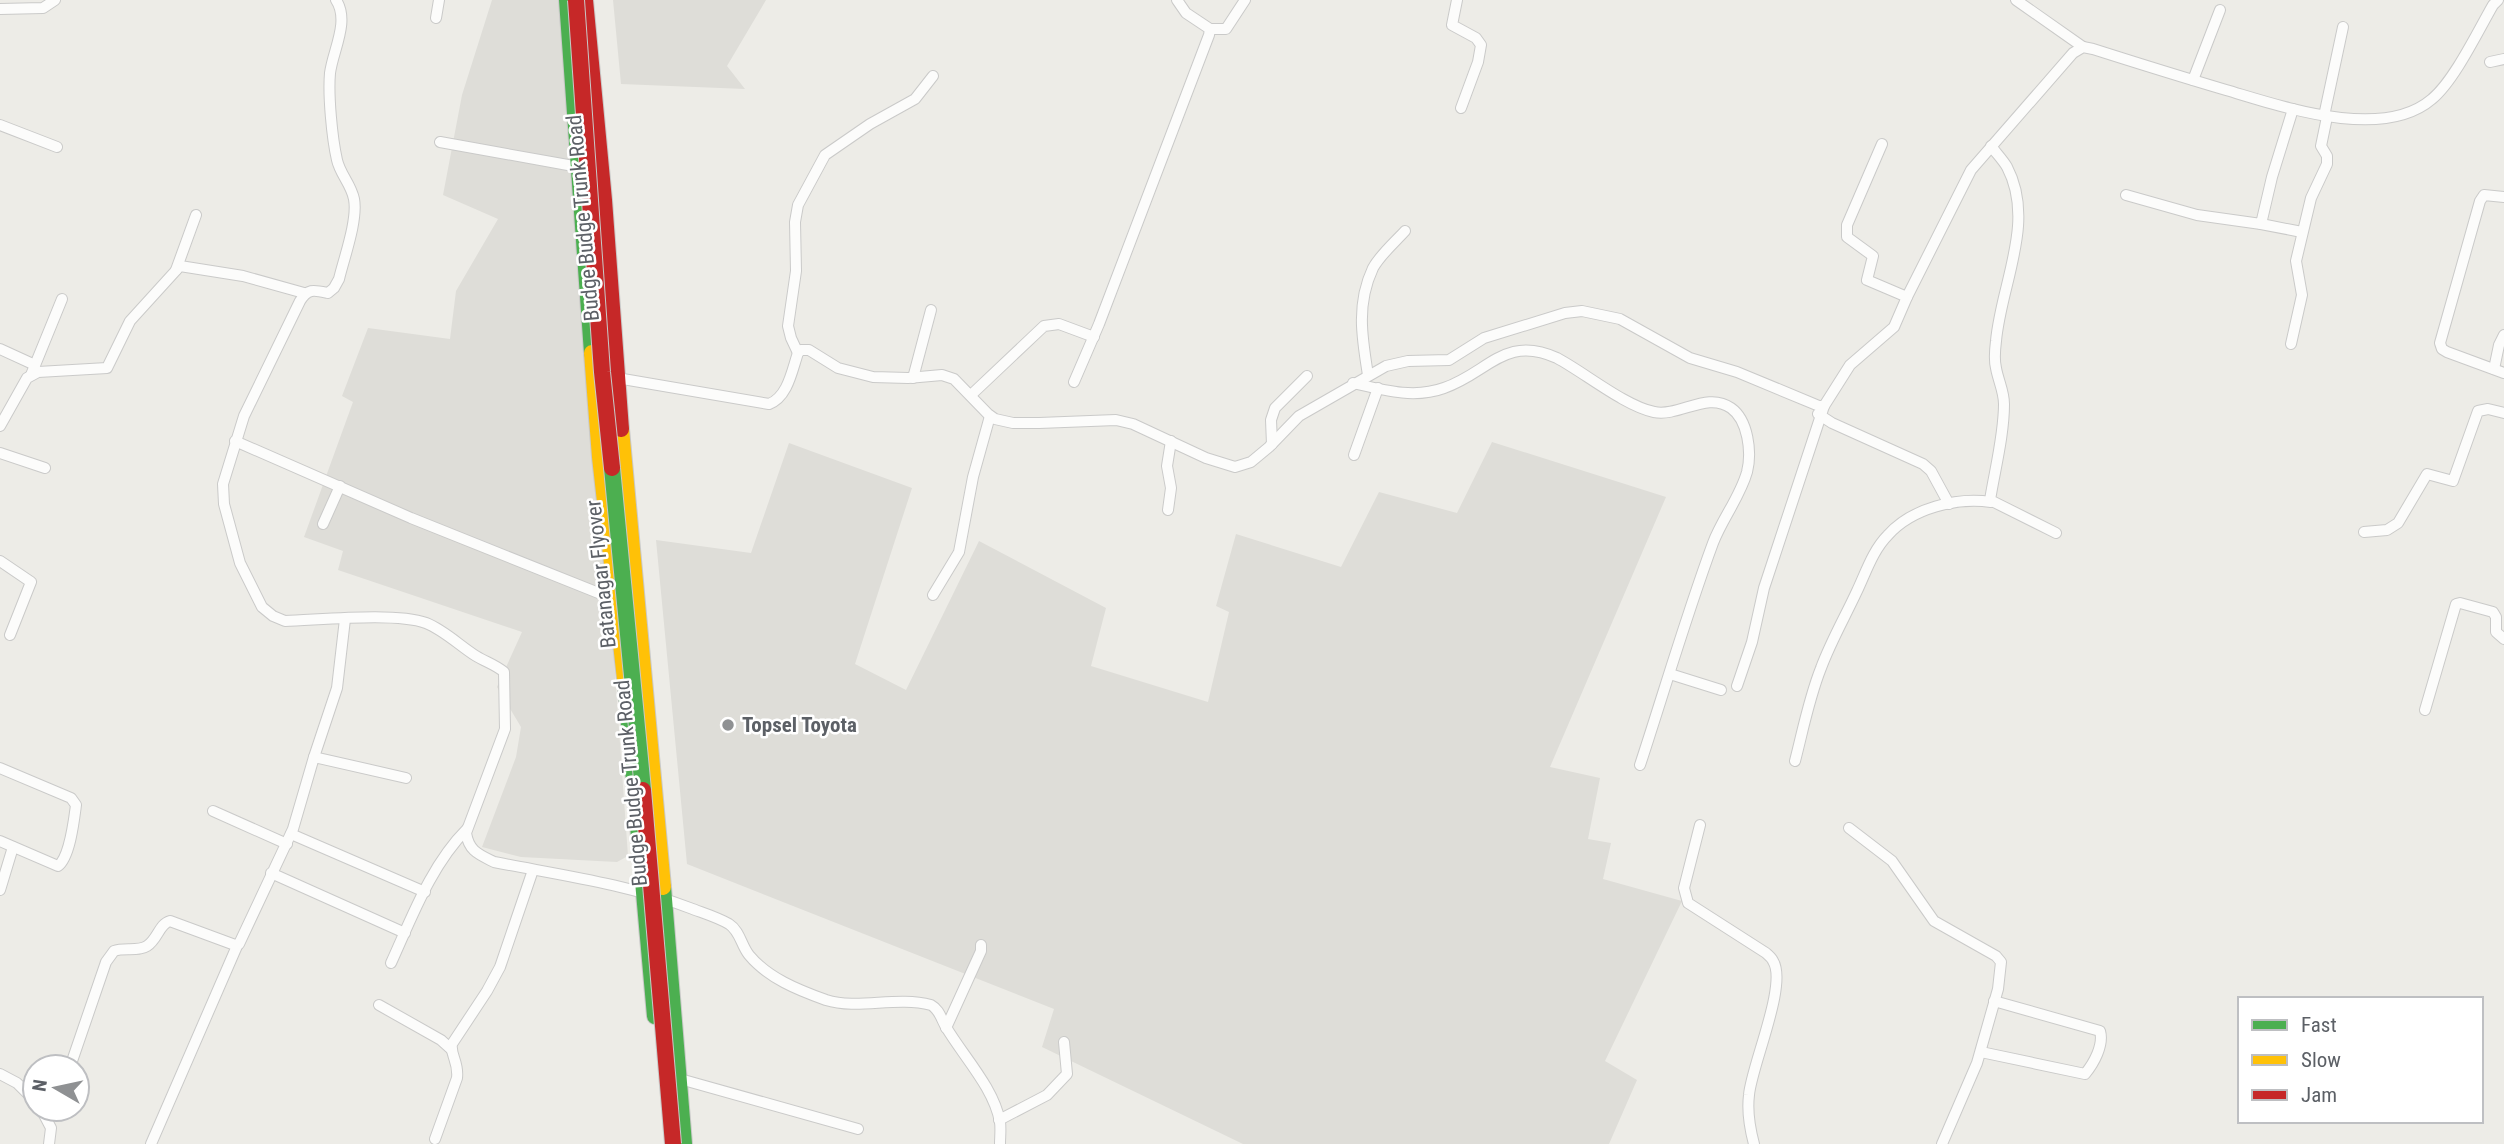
<svg xmlns="http://www.w3.org/2000/svg" width="2504" height="1144" viewBox="0 0 2504 1144" font-family="'Roboto Condensed',sans-serif">
  <style>
    .industrial { fill: #deddd8 }
    .lines { fill: none; stroke-linecap: round; stroke-linejoin: round }
    .street-casing { stroke: #cacac9; stroke-width: 12 }
    .fast-casing { stroke: #c9c9c8; stroke-width: 18 }
    .slow-casing { stroke: #c9c9c8; stroke-width: 18 }
    .jam-casing { stroke: #c9c9c8; stroke-width: 18 }
    .street { stroke: #fcfcfb; stroke-width: 10 }
    .fast { stroke: #4caf50; stroke-width: 16 }
    .slow { stroke: #ffc107; stroke-width: 16 }
    .jam { stroke: #c62828; stroke-width: 16 }
    .fast-bridge-casing { stroke: #c9c9c8; stroke-width: 18; stroke-linecap: butt }
    .jam-bridge-casing { stroke: #c9c9c8; stroke-width: 18; stroke-linecap: butt }
    .fast-bridge { stroke: #4caf50; stroke-width: 16 }
    .jam-bridge { stroke: #c62828; stroke-width: 16 }
    .poi-dot { fill: #8f9193; stroke: #fff; stroke-width: 2.5 }
    .labels { text-anchor: middle; stroke-width: 5; stroke-linejoin: round; paint-order: stroke }
    .street-label { font-size: 21px; fill: #5c6066; stroke: #fff }
    .poi-label { font-size: 21px; font-weight: bold; fill: #5c6066; stroke: #fff; text-anchor: start }
  </style>
  <rect width="100%" height="100%" fill="#edece7"/>
  <g class="industrial">
    <path d="M492,0H560L576,232L610,603L628,856L617,862L521,857L482,847L516,757L521,727L497,687L522,632L338,570L343,551L304,537L353,402L342,396L368,328L450,339L456,291L498,219L443,195L462,95Z"/>
    <path d="M613,0H766L727,66L745,89L621,84Z"/>
    <path d="M1492,442L1666,497L1550,767L1600,778L1588,839L1611,843L1603,879L1682,901L1605,1061L1637,1080L1609,1144H1243L1042,1047L1054,1009L687,864L656,540L751,553L789,443L912,488L855,664L906,690L979,541L1106,608L1091,666L1208,702L1229,612L1216,606L1236,534L1341,567L1379,492L1457,513Z"/>
  </g>
  <g class="lines">
    <g class="street-casing">
      <g id="street">
        <path d="M336,0C350,21 333,50 330,73C328,95 332,138 337,160C340,174 351,184 354,199C358,220 344,258 339,279L334,288L328,293C314,290 308,288 300,301L244,416L223,484L224,504L240,563L262,607L273,616L285,621C320,620 396,612 426,623C444,630 460,646 476,656C486,662 496,665 504,672L505,729L466,833C469,851 478,854 494,862C560,875 627,884 690,908C703,913 717,917 729,924C740,931 741,945 749,955C768,978 798,990 826,1000C858,1010 896,996 931,1005C940,1010 941,1019 946,1027C963,1056 994,1088 1000,1122C1001,1129 1000,1137 1000,1144"/>
        <path d="M1457,0L1452,25L1476,38L1481,45L1478,62L1461,108"/>
        <path d="M2016,0L2083,47"/>
        <path d="M0,9L43,8L55,0"/>
        <path d="M436,18L439,0"/>
        <path d="M1210,29H1226L1245,0"/>
        <path d="M2490,62L2504,59"/>
        <path d="M2193,80L2220,10"/>
        <path d="M2324,116L2343,27"/>
        <path d="M0,125L57,147"/>
        <path d="M440,142L579,167"/>
        <path d="M1882,144L1847,225V237L1873,256L1867,280L1907,297"/>
        <path d="M1991,146C1996,153 2003,160 2007,167C2036,222 2001,284 1996,341C1995,349 1994,360 1996,368C1998,380 2004,391 2004,404C2004,435 1995,469 1990,500L2056,533"/>
        <path d="M2126,195L2197,215L2261,224L2272,177L2293,109"/>
        <path d="M2504,197L2484,195L2480,201L2440,343L2442,349L2447,352L2504,373"/>
        <path d="M2261,224L2302,232"/>
        <path d="M176,270L196,215"/>
        <path d="M2291,344L2302,295L2296,261L2311,198L2327,164V156L2321,146L2327,117"/>
        <path d="M0,349L35,365"/>
        <path d="M798,353L791,338L788,326L796,271L795,222L798,205L825,155L870,124L915,99L933,76"/>
        <path d="M2494,369L2499,345L2504,335"/>
        <path d="M31,375L62,299"/>
        <path d="M1368,375C1362,338 1356,304 1373,268C1380,255 1395,242 1405,231"/>
        <path d="M617,378L769,404C788,397 792,370 798,353L801,350H809L838,368L873,377L908,378L942,375L954,379L988,414L995,419L1013,423H1039L1116,420L1133,424L1206,458L1235,467L1251,462L1269,447L1299,416L1386,366L1408,361L1449,360L1484,338L1565,313L1582,311L1620,319L1690,358L1737,372L1819,406H1824L1850,365L1894,327L1907,297L1971,170L2073,53L2083,47L2093,49C2137,63 2182,77 2226,90C2281,106 2382,142 2432,99C2454,81 2478,31 2493,5L2498,0"/>
        <path d="M913,378L931,310"/>
        <path d="M1074,382L1099,324L1209,35L1210,29L1186,13L1177,0"/>
        <path d="M1353,383C1383,390 1414,399 1444,388C1488,373 1505,334 1557,358C1585,373 1625,406 1654,412C1680,417 1707,391 1731,408C1748,420 1752,452 1747,472C1740,497 1722,519 1713,543C1686,616 1664,692 1640,765"/>
        <path d="M971,395L1044,326L1059,324L1094,337"/>
        <path d="M1818,414L1832,423L1923,464L1931,471L1949,504"/>
        <path d="M0,426L27,378L38,372L107,368L130,321L180,266L243,276L304,293"/>
        <path d="M235,441L411,518L616,600"/>
        <path d="M1272,444L1271,420L1275,408L1307,376"/>
        <path d="M0,453L45,468"/>
        <path d="M1354,455L1378,388"/>
        <path d="M1168,510L1171,488L1167,466L1171,441"/>
        <path d="M323,524L340,486"/>
        <path d="M2364,532L2387,530L2398,523L2427,474L2453,481L2478,411L2488,409L2504,413"/>
        <path d="M0,561L31,582L10,635"/>
        <path d="M933,595L959,552L973,477L990,416"/>
        <path d="M1670,674L1721,690"/>
        <path d="M1737,686L1752,642L1764,588L1824,406"/>
        <path d="M2425,710L2456,604L2460,603L2493,612L2496,617V632L2504,639"/>
        <path d="M314,757L337,688L345,619"/>
        <path d="M1795,761C1803,730 1809,698 1821,668C1831,641 1845,617 1857,591C1866,572 1873,550 1888,535C1912,508 1957,497 1991,502"/>
        <path d="M0,768L71,798L76,805C74,820 70,857 58,866L0,841"/>
        <path d="M213,811L287,844"/>
        <path d="M1700,825L1684,888L1688,903L1766,953C1768,955 1772,958 1773,961C1788,984 1751,1067 1749,1095C1747,1111 1750,1129 1754,1144"/>
        <path d="M1849,828L1892,861L1934,921L1996,956L2001,962L1998,989L1977,1063L1942,1144"/>
        <path d="M291,834L425,892"/>
        <path d="M271,873L405,933"/>
        <path d="M0,890L13,847"/>
        <path d="M391,963C412,917 431,865 467,829"/>
        <path d="M379,1005L441,1040L451,1049"/>
        <path d="M946,1028L981,951V945"/>
        <path d="M1981,1052L2085,1074C2094,1063 2104,1045 2100,1031L1994,1001"/>
        <path d="M70,1067L106,962L114,951C124,947 138,952 147,946C158,939 159,924 170,921L235,945L239,944L293,829L314,757L406,778"/>
        <path d="M0,1074L17,1083L35,1101"/>
        <path d="M680,1079L858,1129"/>
        <path d="M41,1109L51,1128L49,1144"/>
        <path d="M999,1120L1047,1095L1067,1074L1064,1042"/>
        <path d="M435,1139L457,1078C459,1062 450,1055 452,1044L487,991L500,967L533,870"/>
        <path d="M151,1144L237,946"/>
      </g>
    </g>
    <g class="fast-casing">
      <g id="fast">
        <path d="M567,0L592,353"/>
        <path d="M625,679L655,1016"/>
        <path d="M663,887L684,1144"/>
      </g>
    </g>
    <g class="slow-casing">
      <g id="slow">
        <path d="M592,353L600,457L625,679"/>
        <path d="M621,429L663,887"/>
      </g>
    </g>
    <g class="jam-casing">
      <path id="jam" d="M585,0L604,200L621,429"/>
    </g>
    <use href="#street" class="street"/>
    <use href="#fast" class="fast"/>
    <use href="#slow" class="slow"/>
    <use href="#jam" class="jam"/>
    <g class="fast-bridge-casing">
      <path id="fast-bridge" d="M612,468L643,790"/>
    </g>
    <g class="jam-bridge-casing">
      <g id="jam-bridge">
        <path d="M576,0L602,372L612,468"/>
        <path d="M643,790L673,1144"/>
      </g>
    </g>
    <use href="#fast-bridge" class="fast-bridge"/>
    <use href="#jam-bridge" class="jam-bridge"/>
  </g>
  <circle class="poi-dot" cx="728" cy="725" r="7"/>
  <g class="labels">
    <g class="street-label">
      <text transform="translate(583 218) rotate(-95)" y="7">Budge Budge Trunk Road</text>
      <text transform="translate(601 574) rotate(-96)" y="7">Batanagar Flyover</text>
      <text transform="translate(631 783) rotate(-95)" y="7">Budge Budge Trunk Road</text>
    </g>
    <g class="poi-label">
      <text x="742" y="732">Topsel Toyota</text>
    </g>
  </g>
  <rect x="2238" y="997" width="245" height="126" fill="#ffffff" stroke="#bebfc2" stroke-width="2"/>
  <rect x="2252" y="1020" width="35" height="10" fill="#4caf50" stroke="#bebfc2" stroke-width="2"/>
  <text x="2301" y="1032" font-size="21" fill="#5c6066">Fast</text>
  <rect x="2252" y="1055" width="35" height="10" fill="#ffc107" stroke="#bebfc2" stroke-width="2"/>
  <text x="2301" y="1067" font-size="21" fill="#5c6066">Slow</text>
  <rect x="2252" y="1090" width="35" height="10" fill="#c62828" stroke="#bebfc2" stroke-width="2"/>
  <text x="2301" y="1102" font-size="21" fill="#5c6066">Jam</text>
  <g transform="translate(56 1088) rotate(279)"><circle r="33" fill="#ffffff" stroke="#bebfc2" stroke-width="2"/>
  <path d="M0-5L12 26L0 18L-12 26Z" fill="#8f9193"/>
  <text y="-10" font-size="19" font-weight="bold" text-anchor="middle" fill="#5c6066">N</text>
  </g>
</svg>
